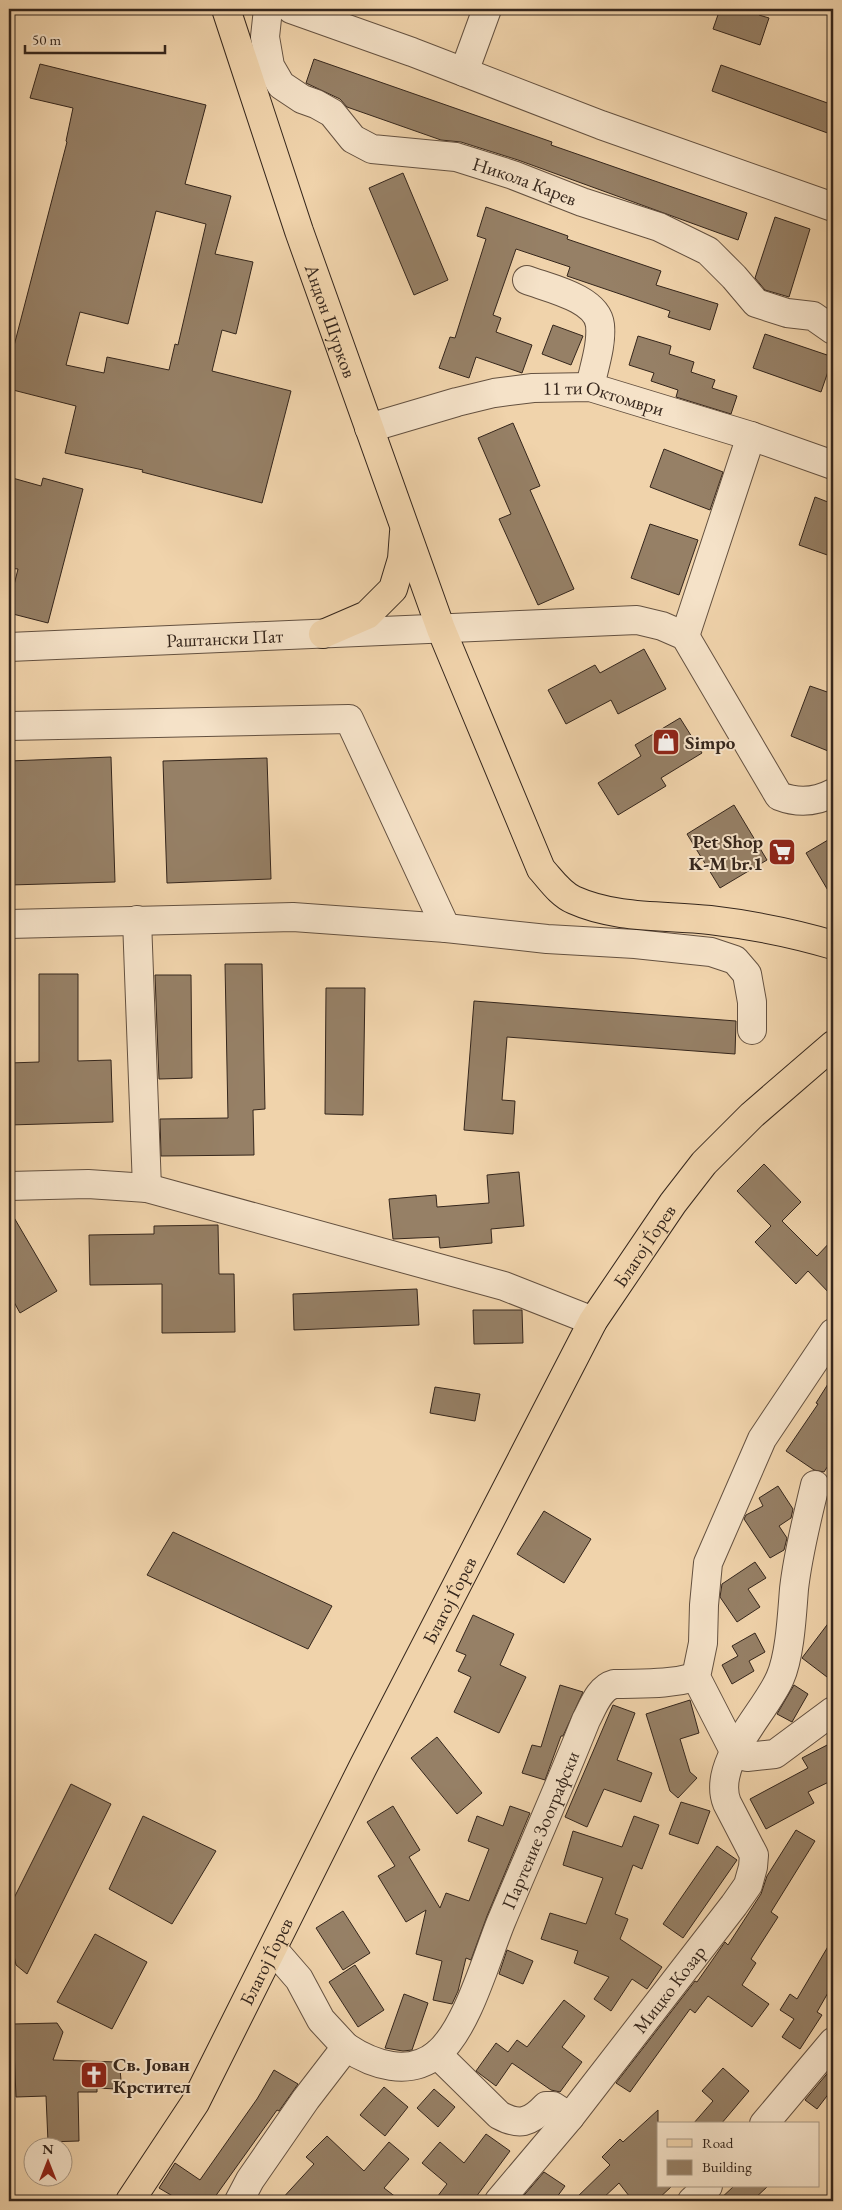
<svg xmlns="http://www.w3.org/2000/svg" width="842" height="2210" viewBox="0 0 842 2210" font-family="'EB Garamond',serif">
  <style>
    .building { fill: #968066; stroke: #35261c; fill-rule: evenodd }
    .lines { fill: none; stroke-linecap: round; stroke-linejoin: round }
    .minor-casing { stroke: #645140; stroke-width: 30 }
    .major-casing { stroke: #35261c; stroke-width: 30 }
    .minor { stroke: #f5e2c8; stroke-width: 28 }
    .major { stroke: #f0d3ab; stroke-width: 28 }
    .labels { text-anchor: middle; stroke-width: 4; stroke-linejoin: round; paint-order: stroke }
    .street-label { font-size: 19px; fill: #35261c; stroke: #f5e2c8 }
    .poi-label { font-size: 19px; font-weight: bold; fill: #35261c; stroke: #f5e2c8; text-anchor: start }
  </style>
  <rect width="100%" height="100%" fill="#f0d3ab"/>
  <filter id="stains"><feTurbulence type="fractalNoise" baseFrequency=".004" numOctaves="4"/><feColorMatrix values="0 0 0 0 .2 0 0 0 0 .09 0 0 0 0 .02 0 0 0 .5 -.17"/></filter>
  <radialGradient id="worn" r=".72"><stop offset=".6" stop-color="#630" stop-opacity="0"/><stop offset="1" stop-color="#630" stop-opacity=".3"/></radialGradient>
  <g class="building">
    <path d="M720,9H762L759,15L769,18L760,45L713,29Z"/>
    <path d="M314,59L552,142L551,145L747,213L738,240L518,160L461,142L441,140L347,107L340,99L306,83Z"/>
    <path d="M40,64L206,105L185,184L231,196L215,254L253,262L236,334L222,330L212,371L291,391L262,503L142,472L143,470L65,453L76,406L9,389V365L67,142L66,141L73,108L30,98ZM156,211L206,224L178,345L175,344L169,370L107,357L104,373L66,365L80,312L128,324Z"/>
    <path d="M721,65L833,105V135L712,91Z"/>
    <path d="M403,173L448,280L414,295L369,188Z"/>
    <path d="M486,207L568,236L567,239L661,271L656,285L718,304L710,330L668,317L670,311L567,276L570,267L516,249L493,315L501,318L496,332L532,345L522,373L476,357L469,378L439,368L450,337L455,338L486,239L477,236Z"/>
    <path d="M775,217L810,229L789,297L765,290L755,278Z"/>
    <path d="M553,325L583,336L571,365L542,354Z"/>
    <path d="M765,334L833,357L821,392L753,368Z"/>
    <path d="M638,336L671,346L669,354L694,362L691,372L715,380L712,388L737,396L731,414L676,397L678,390L651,381L654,373L629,365Z"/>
    <path d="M513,423L540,486L530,490L574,589L538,605L499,519L511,514L478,438Z"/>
    <path d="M664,449L723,472L710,510L650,487Z"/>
    <path d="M9,477L41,486L43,478L83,489L48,623L9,613V605L18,569L9,568Z"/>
    <path d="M815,497L833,504V557L799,545Z"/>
    <path d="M650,524L698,540L679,595L631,578Z"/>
    <path d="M644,649L666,689L618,714L611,700L566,724L548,690L595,665L600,673Z"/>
    <path d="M810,686L833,694V753L791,736Z"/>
    <path d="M680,718L702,753L661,778L666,786L618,815L598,783L641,756L635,745Z"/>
    <path d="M111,757L115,882L10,885L9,761Z"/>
    <path d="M267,758L271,879L167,883L163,761Z"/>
    <path d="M734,805L767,860L720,888L687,834Z"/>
    <path d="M833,837V899L806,853Z"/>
    <path d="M225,964H262L265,1109L253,1110L254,1155L161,1156L160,1119L228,1118Z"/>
    <path d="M39,974H78V1061L111,1060L113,1122L9,1125V1063L39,1062Z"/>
    <path d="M155,975H191L192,1078L159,1079Z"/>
    <path d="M326,988H365L363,1115L325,1114Z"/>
    <path d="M474,1001L736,1021L735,1054L507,1037L502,1100L515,1101L513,1134L464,1130Z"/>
    <path d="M764,1164L801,1202L782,1221L817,1256L833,1239V1297L808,1271L796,1284L755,1242L771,1226L737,1191Z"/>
    <path d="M519,1172L524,1226L491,1229L492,1243L440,1248L439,1237L393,1239L389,1199L436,1195L437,1207L489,1203L487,1175Z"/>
    <path d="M9,1209L57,1291L20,1313L9,1293Z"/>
    <path d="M218,1225L219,1274H234L235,1332L162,1333V1284L90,1285L89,1235L154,1234V1226Z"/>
    <path d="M417,1289L419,1325L294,1330L293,1294Z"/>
    <path d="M473,1310H522L523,1343L474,1344Z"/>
    <path d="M833,1376V1458L824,1472L814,1470L786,1451L818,1404L816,1403Z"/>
    <path d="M435,1387L480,1394L475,1421L430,1413Z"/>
    <path d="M778,1486L793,1509L791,1518L779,1526L787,1538L784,1550L770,1558L744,1519L746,1515L763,1506L759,1498Z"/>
    <path d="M544,1511L591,1539L564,1583L517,1554Z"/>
    <path d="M173,1532L332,1606L308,1649L147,1575Z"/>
    <path d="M755,1562L766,1578L748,1589L760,1607L737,1622L720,1597L722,1584Z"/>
    <path d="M473,1615L514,1634L500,1665L526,1677L499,1733L454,1712L471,1677L458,1671L466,1655L456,1651Z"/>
    <path d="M833,1617V1669L827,1677L802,1658Z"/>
    <path d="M755,1633L765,1652L749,1661L754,1671L732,1684L722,1665L738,1656L732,1646Z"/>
    <path d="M560,1685L583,1692L563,1736H561L545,1780L522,1773L532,1745L541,1747Z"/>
    <path d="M794,1685L808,1694L792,1722L777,1714Z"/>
    <path d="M690,1700L699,1733L680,1739L690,1772L697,1778L678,1798L670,1791L646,1714Z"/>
    <path d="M613,1705L635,1713L617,1760L652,1773L641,1802L604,1789L587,1827L565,1817Z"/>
    <path d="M437,1737L482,1793L457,1814L411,1758Z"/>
    <path d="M833,1742V1780L808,1792L814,1803L766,1829L750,1799L808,1768L802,1758Z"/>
    <path d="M71,1784L111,1804L27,1974L16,1965L9,1932V1908Z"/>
    <path d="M681,1802L710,1811L698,1844L669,1834Z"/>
    <path d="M393,1806L420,1850L409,1857L440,1908L446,1893L469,1901L489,1849L468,1841L477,1816L503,1826L510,1806L530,1813L487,1916L471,1960L466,1958L458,1991L452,2004L433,2000L442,1961L416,1954L426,1910L406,1922L378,1876L395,1866L367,1822Z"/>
    <path d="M143,1816L216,1851L172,1924L109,1889Z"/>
    <path d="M634,1816L659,1825L642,1869L633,1865L615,1914L628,1919L620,1939L662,1967L647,1989L632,1979L611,2011L594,1999L609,1977L574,1963L578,1951L541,1939L550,1913L586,1924L603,1878L563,1865L573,1831L622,1847Z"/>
    <path d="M796,1830L815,1841L771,1912L778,1917L751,1959L756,1963L742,1985L769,2004L752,2027L708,1996L695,2013L690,2009L630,2092L616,2083L695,1981L697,1982L725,1942L728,1945L761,1894L767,1876Z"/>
    <path d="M717,1846L737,1860L683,1938L663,1924Z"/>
    <path d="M343,1911L370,1953L343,1970L316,1928Z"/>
    <path d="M95,1934L147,1962L112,2029L57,2002Z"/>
    <path d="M833,1938V1984L817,2012L822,2015L800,2049L782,2037L794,2019L780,2010L790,1994L797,1999Z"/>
    <path d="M507,1950L533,1961L523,1984L499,1974Z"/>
    <path d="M355,1965L384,2010L358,2027L329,1982Z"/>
    <path d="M404,1994L428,2003L412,2050L403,2051L385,2048Z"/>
    <path d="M564,2000L585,2016L562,2047L582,2062L560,2092L551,2090L512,2063L496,2086L476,2071L496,2043L508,2052L517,2040L527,2047Z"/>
    <path d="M57,2023L63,2032L53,2060L117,2062V2067L120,2069L121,2080L116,2082V2089L97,2088V2092H78L79,2141L48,2142L46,2096L16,2097L13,2024Z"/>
    <path d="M723,2068L749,2091L721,2124H693L713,2101L702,2091Z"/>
    <path d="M831,2069L833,2071V2088L817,2109L805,2100Z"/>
    <path d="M274,2070L298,2084L279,2111L277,2110L212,2201H181L159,2188L175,2163L200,2180L257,2099Z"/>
    <path d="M384,2087L408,2107L385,2136L360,2115Z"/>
    <path d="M434,2089L455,2107L438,2127L417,2108Z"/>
    <path d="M658,2110V2186H672L656,2201H633L619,2183L600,2201H573L610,2165L602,2157L620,2139L623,2142Z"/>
    <path d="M486,2134L510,2151L473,2201H434L447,2184L422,2163L440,2142L464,2163Z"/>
    <path d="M327,2136L364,2171L389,2142L409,2159L384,2188L401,2201H280L314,2164L306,2157Z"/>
    <path d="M544,2172L565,2186L554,2201H519Z"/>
    <path d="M734,2186H768L752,2201H718Z"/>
  </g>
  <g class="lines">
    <g class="minor-casing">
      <g id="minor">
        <path id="s1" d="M268,9L265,37L270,66L281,85L302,99L316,104L332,113L353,139L372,149L456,157L513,175L582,202L659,227L708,251L734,277L756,303L787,313L813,316L833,330"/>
        <path d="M291,9L412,52L601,125L833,207"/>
        <path d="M464,72L487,9"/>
        <path d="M527,280C548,288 597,298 600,325C602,345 594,367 590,387"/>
        <path id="s2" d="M369,428L457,402L494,393L533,388L590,387L751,436L833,465"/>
        <path d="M685,636L751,436"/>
        <path id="s3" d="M9,647L637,620L662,626L685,636L779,796C797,803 816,802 833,793"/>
        <path d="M9,726L349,719L446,928"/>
        <path d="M137,920L147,1188"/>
        <path d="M9,924L293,917L446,928L547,939L635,944L711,952L735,960L747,974L752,1002V1030"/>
        <path d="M9,1186L88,1184L147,1188L504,1286L593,1321"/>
        <path d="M735,1753L696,1677L703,1643L704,1605L708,1563L762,1439L833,1333"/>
        <path d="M735,1753L747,1757L775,1754L833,1711"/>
        <path id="s4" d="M346,2047C373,2065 409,2077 437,2054C467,2029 486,1959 501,1922C529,1855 559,1788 586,1720C593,1707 599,1688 614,1684C644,1683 666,1685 696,1677"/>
        <path d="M437,2054L499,2115C519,2126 530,2123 546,2106H553L570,2117"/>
        <path d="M764,2124L833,2042"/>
        <path d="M239,2201L250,2180L306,2099L346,2047L321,2020L299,1979L273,1949"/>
        <path id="s5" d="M499,2201L570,2117L734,1905L748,1885L753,1867L754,1855L727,1803C711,1763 765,1713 780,1678C790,1656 792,1614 794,1589C798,1553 807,1519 815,1485"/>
        <path d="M692,2201L708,2186"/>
      </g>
    </g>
    <g class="major-casing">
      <g id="major">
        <path id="s6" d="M226,9L299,231L441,629L541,869C551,880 560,894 574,900C616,919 665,915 710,920C752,925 793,933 833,945"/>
        <path d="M323,634L367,615L393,589L402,559L404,532"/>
        <path id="s7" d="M130,2201L195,2103L363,1767L593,1321L673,1203L704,1163L752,1115L833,1045"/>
      </g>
    </g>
    <use href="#minor" class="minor"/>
    <use href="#major" class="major"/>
  </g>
  <defs>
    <g id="shop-square" transform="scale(1.4375)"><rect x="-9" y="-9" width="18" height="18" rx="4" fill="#8f2418" stroke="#f5e2c8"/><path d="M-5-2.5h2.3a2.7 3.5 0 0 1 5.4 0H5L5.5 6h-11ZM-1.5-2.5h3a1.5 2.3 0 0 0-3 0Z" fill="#fff"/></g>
    <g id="supermarket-square" transform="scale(1.4375)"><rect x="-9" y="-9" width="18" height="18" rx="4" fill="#8f2418" stroke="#f5e2c8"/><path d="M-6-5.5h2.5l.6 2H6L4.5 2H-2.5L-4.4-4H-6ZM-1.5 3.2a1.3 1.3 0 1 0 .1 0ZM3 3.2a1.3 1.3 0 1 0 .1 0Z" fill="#fff"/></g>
    <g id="church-square" transform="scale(1.4375)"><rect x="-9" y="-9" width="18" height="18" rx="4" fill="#8f2418" stroke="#f5e2c8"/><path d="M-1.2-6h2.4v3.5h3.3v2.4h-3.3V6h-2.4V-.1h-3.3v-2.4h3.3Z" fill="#fff"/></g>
  </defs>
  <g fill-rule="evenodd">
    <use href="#shop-square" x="666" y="742"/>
    <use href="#supermarket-square" x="782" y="852"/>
    <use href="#church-square" x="94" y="2075"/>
  </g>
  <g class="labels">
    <g class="street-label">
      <text dy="7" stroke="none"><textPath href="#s1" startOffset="350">Никола Карев</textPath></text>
      <text dy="7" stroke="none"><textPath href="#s6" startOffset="329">Андон Шурков</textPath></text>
      <text dy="7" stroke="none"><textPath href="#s2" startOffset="241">11 ти Октомври</textPath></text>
      <text dy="7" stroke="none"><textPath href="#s3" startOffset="216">Раштански Пат</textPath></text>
      <text dy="7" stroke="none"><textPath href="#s7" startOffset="1086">Благој Ѓорев</textPath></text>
      <text dy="7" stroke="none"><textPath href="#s7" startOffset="681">Благој Ѓорев</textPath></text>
      <text dy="7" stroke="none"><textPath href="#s4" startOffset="346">Партение Зоографски</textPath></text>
      <text dy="7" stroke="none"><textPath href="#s7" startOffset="276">Благој Ѓорев</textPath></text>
      <text dy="7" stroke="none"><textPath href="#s5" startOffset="272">Мицко Козар</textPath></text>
    </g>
    <g class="poi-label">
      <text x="685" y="749">Simpo</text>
      <text x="763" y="848" text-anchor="end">Pet Shop<tspan x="763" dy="22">K-M br.1</tspan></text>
      <text x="113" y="2071">Св. Јован<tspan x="113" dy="22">Крстител</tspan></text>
    </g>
  </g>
  <rect width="842" height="2210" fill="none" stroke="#f0d3ab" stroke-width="30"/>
  <rect x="10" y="10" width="822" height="2190" fill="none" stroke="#35261c" stroke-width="2.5"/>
  <rect x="15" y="15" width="812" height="2180" fill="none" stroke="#35261c"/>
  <rect x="657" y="2122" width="162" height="65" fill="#f5e2c8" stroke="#a89783"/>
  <rect x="667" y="2139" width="25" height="8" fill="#f0d3ab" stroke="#a89783"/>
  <text x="702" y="2148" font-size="15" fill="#35261c">Road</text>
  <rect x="667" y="2160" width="25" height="15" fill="#968066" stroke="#a89783"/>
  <text x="702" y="2172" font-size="15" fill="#35261c">Building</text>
  <g transform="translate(48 2162)"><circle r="24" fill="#f5e2c8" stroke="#a89783"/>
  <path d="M0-4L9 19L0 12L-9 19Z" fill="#8f2418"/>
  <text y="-8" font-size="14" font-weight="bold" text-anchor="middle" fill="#35261c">N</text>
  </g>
  <path d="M25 45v8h140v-8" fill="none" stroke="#35261c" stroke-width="2.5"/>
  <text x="32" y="45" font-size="15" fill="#35261c" stroke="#f5e2c8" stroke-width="4" paint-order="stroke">50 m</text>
  <rect width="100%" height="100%" filter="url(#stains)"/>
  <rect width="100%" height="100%" fill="url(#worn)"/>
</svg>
